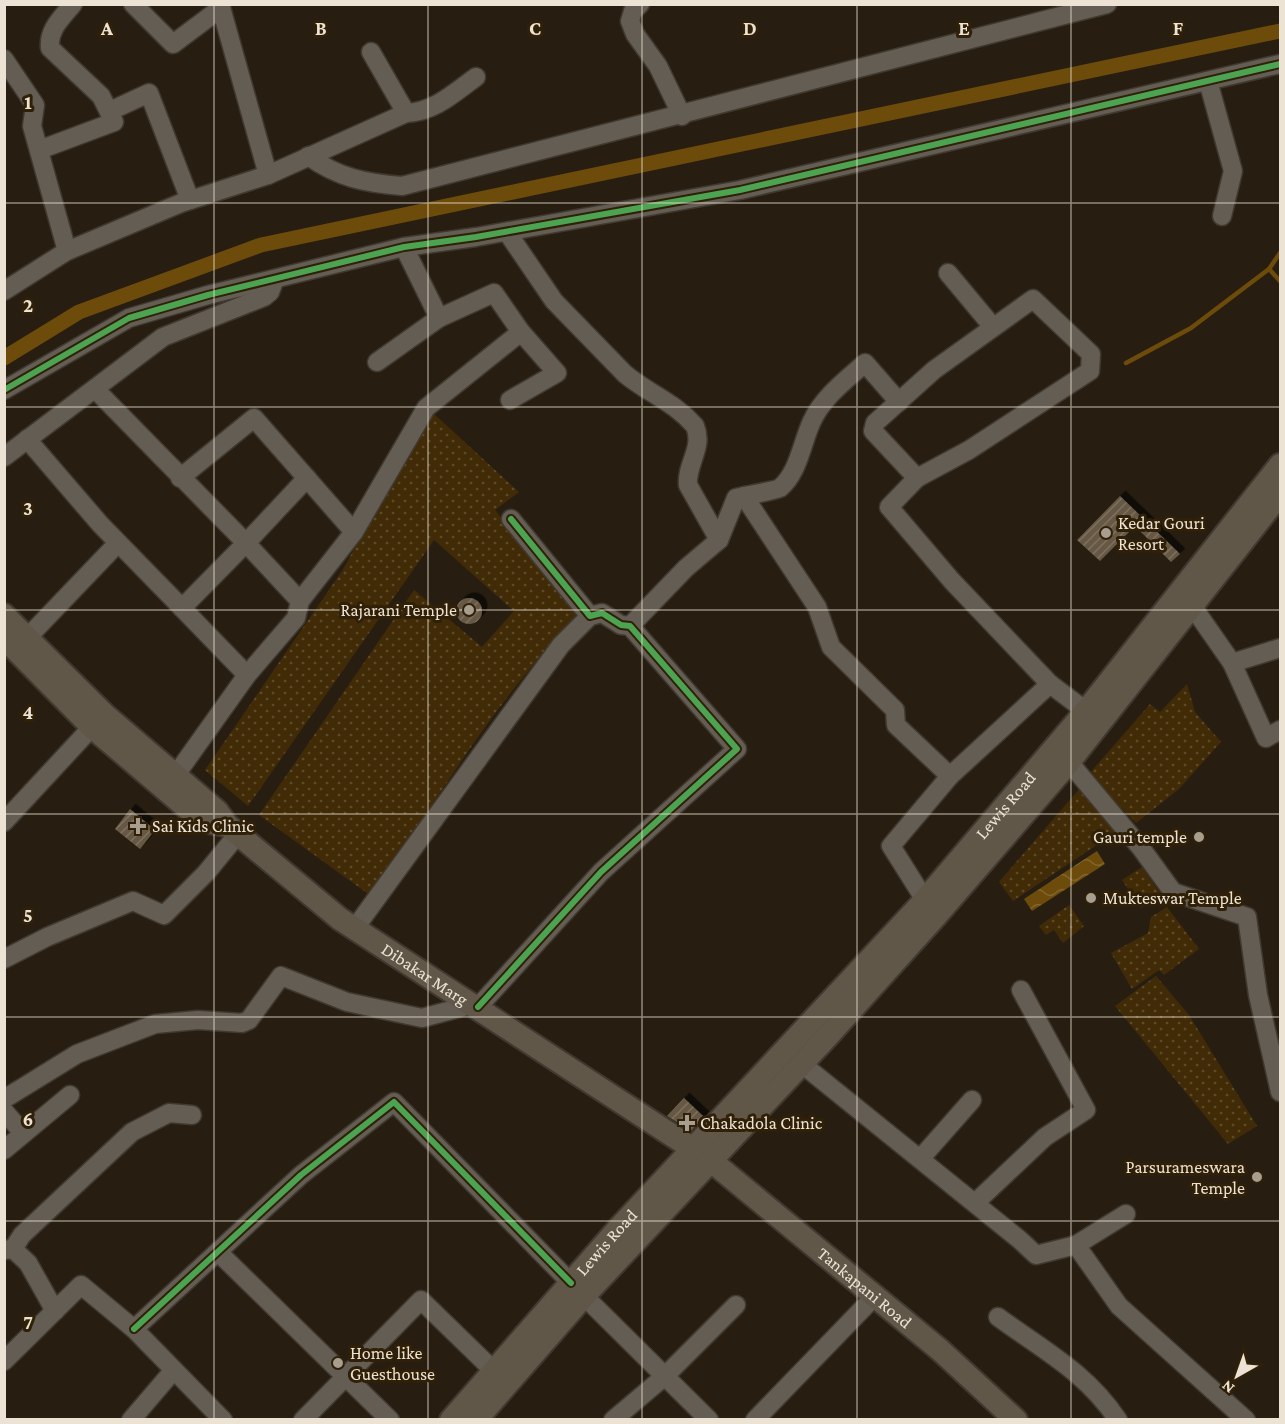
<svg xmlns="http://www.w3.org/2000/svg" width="1285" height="1424" viewBox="0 0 1285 1424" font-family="'Crimson Pro',serif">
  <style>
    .park { fill: url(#park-dots) }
    .water { fill: url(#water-waves) }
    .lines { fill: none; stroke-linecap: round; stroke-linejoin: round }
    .stream { stroke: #6d4b0a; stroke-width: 4.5 }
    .canal { stroke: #6d4b0a; stroke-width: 15 }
    .building { fill: url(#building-hatch); filter: url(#shadow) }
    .minor-casing { stroke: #403930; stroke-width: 21 }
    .major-casing { stroke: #403930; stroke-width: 26 }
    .minor { stroke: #645d53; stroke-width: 18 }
    .major { stroke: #605749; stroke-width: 22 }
    .cycleway-casing { stroke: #302008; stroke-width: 10 }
    .cycleway { stroke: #4ca352; stroke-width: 6 }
    .grid { fill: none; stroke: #ede3d4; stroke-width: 1.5; stroke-opacity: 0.55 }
    .poi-dot { fill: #a89e90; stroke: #302008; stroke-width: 2 }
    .labels { text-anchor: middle; stroke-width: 6; stroke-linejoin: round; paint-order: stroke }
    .poi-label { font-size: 18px; fill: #ede3d4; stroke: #302008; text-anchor: start }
    .street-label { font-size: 18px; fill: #ede3d4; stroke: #302008 }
    .grid-label { font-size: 20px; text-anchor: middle; font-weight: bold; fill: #ede3d4; stroke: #302008; stroke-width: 6; stroke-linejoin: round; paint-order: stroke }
  </style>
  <defs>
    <pattern id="park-dots" width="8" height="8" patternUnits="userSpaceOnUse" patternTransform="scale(1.5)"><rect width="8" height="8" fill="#412b07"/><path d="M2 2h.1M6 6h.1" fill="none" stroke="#5d4a2a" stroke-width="1.8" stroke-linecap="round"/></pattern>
    <pattern id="water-waves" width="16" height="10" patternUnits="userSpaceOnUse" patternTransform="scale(1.5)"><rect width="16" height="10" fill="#6d4b0a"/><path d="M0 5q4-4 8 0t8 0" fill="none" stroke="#82652d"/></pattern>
    <pattern id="building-hatch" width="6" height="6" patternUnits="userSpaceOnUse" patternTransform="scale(1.5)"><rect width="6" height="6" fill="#665944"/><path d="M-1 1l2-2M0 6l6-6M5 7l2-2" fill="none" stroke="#7c715e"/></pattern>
    <filter id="shadow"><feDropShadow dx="5.5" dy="-5.5" stdDeviation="0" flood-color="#0009"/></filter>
  </defs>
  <rect width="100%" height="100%" fill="#271e11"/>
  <g class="park">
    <path d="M433,413L519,492L495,510L580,615C499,692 435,804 371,896L259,815L414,590L482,647L514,611L434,540L248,806L205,770L342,571L413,444Z"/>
    <path d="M1187,684L1195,712L1221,742L1179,789L1136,823L1089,774L1150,704L1160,712Z"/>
    <path d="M1081,787L1116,832L1013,901L999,882Z"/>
    <path d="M1142,867L1161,895L1141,908L1122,880Z"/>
    <path d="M1069,905L1084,926L1063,943L1054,930L1046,935L1039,926Z"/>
    <path d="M1167,907L1199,949L1164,975L1159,970L1132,989L1111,953L1148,933L1151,917Z"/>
    <path d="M1156,976L1189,1015L1257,1126L1228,1144L1115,1006Z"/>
  </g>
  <path class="water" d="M1097,851L1105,864L1032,911L1024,899Z"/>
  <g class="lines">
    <g class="stream">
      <path d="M1280,253L1269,269L1280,281"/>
      <path d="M1126,363L1191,328L1269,269"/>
    </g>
    <path class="canal" d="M4,358L79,312L261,245L1280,31"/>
  </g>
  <g class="building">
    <path d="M1120,496L1180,554L1171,562L1135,526L1100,561L1077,540Z"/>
    <circle cx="469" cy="611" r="13"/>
    <path d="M130,809L155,830L140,849L115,829Z"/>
    <path d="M684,1098L704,1117L691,1131L667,1116Z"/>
  </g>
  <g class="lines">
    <g class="minor-casing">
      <g id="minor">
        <path d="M133,4L173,44L221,8"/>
        <path d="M220,4L268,175"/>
        <path d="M640,4L633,11L630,21L635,34L658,66L682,116"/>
        <path d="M4,59L35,105L32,126L67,251"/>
        <path d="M1208,81L1233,171L1222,216"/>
        <path d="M110,111L149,93L190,200"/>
        <path d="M406,113C434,112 454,93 476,77"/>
        <path d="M39,150L114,122L101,96L50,48C48,29 62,18 73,4"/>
        <path d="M308,156C339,178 365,183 402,186L1107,4"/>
        <path d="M507,232L554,301L625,374C649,394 673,401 695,426C704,448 686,464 688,485L719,540"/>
        <path d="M948,273L993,327"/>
        <path d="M4,291L67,251L181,203L268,175L406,113L371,52"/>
        <path d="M1033,299L1091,354L1090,371L969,450L917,478L873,431L875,423L934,370Z"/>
        <path d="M377,362L439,318L404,247"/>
        <path d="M4,390L129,318L208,295L404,247L476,237L740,190L1280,64"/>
        <path d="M510,400L557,373L521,332"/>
        <path d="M27,439L100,524L182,608L246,543L95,389"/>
        <path d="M4,457L163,337L264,297L270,292L275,279"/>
        <path d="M180,478L254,418L354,532"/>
        <path d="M917,478L889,507L952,581L1050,684L950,776L891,846L925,900"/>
        <path d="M744,496L817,607L831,647L895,710L896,725L950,776"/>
        <path d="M300,601L246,543L307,478"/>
        <path d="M1179,605L1193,607L1232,663L1266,738L1280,730"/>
        <path d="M182,608L247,675"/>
        <path d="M630,626L686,568L719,540L736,498C743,496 777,490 780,488C799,472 802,442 812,421C823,397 846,380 865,363L899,402"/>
        <path d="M28,637L118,543"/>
        <path d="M1232,663L1280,648"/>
        <path d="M1050,684L1086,711"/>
        <path d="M1069,762L1141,848L1173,892L1247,917L1258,995L1280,1092"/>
        <path d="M175,776L247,675L296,618L300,601L354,532L426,408L521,332L494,293L439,318"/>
        <path d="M4,822L92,727"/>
        <path d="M355,928L561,645L590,616"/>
        <path d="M4,959L47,937L133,901L164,915L206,873L238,834"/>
        <path d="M478,1007L601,872L737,749L630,626L621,625L602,613L590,616L511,519"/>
        <path d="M802,1064L1020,1240L1036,1255L1076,1245L1119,1306L1246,1420"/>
        <path d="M4,1099L77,1054L155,1024L198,1020L242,1023L249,1020L281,976L347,1002L422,1018L474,1004"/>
        <path d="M4,1111L23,1133"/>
        <path d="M4,1150L70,1095"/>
        <path d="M920,1159L972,1100"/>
        <path d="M975,1203L1045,1137L1086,1110L1021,990"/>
        <path d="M1076,1245L1126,1214"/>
        <path d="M13,1249L22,1235L132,1132L169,1113L192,1115"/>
        <path d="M4,1250L13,1249L28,1263L55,1311"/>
        <path d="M219,1253L390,1420"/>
        <path d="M584,1296L709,1420"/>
        <path d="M998,1317C1043,1350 1086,1372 1118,1420"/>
        <path d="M134,1329L301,1175L394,1102L571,1283"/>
        <path d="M4,1361L81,1285L134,1329L223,1420"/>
        <path d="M131,1420L173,1371"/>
        <path d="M303,1420L421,1300L494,1371"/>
        <path d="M613,1420L665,1376L736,1305"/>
        <path d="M755,1420L875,1296"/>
      </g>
    </g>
    <g class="major-casing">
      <g id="major">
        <path id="s1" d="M4,615L104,714L217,811L227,825L340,919L710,1160L940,1350L1016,1420"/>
        <path d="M4,638L92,727L193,813L207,822L227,825"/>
        <path id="s2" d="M451,1420L617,1230L925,900L1086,711L1280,465"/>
        <path d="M476,1420L584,1296L827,1037L936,916L1069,762L1280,494"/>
      </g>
    </g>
    <use href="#minor" class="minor"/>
    <use href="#major" class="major"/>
    <g class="cycleway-casing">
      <g id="cycleway">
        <path d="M4,390L129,318L208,295L404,247L476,237L740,190L1280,64"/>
        <path d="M478,1007L601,872L737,749L630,626L621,625L602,613L590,616L511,519"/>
        <path d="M134,1329L301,1175L394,1102L571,1283"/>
      </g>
    </g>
    <use href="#cycleway" class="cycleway"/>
  </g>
  <path class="grid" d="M214,4V1420M428,4V1420M642,4V1420M857,4V1420M1071,4V1420M4,203H1280M4,407H1280M4,610H1280M4,814H1280M4,1017H1280M4,1221H1280"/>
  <g class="poi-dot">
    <circle cx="1106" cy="533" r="6"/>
    <circle cx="469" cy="610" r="6"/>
    <path d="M135 817h6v6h6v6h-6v6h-6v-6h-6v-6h6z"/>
    <circle cx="1199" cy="837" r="6"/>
    <circle cx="1091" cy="898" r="6"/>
    <path d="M684 1114h6v6h6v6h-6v6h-6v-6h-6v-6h6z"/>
    <circle cx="1257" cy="1177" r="6"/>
    <circle cx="338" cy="1363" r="6"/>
  </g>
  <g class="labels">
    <g class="poi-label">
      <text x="1118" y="529">Kedar Gouri<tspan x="1118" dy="21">Resort</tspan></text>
      <text x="457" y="616" text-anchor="end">Rajarani Temple</text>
      <text x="152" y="832">Sai Kids Clinic</text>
      <text x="1187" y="843" text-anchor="end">Gauri temple</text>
      <text x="1103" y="904">Mukteswar Temple</text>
      <text x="700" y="1129">Chakadola Clinic</text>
      <text x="1245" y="1173" text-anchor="end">Parsurameswara<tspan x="1245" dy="21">Temple</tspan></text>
      <text x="350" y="1359">Home like<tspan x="350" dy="21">Guesthouse</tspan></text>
    </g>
    <g class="street-label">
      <text dy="6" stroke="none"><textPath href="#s2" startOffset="828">Lewis Road</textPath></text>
      <text dy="6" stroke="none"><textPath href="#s1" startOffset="555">Dibakar Marg</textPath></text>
      <text dy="6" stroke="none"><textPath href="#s2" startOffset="236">Lewis Road</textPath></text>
      <text dy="6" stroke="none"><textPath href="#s1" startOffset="1096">Tankapani Road</textPath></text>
    </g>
  </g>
  <g class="grid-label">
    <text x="107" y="35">A</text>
    <text x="321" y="35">B</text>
    <text x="535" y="35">C</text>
    <text x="750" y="35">D</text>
    <text x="964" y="35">E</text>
    <text x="1178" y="35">F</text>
    <text x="28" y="109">1</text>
    <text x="28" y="312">2</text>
    <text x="28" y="515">3</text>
    <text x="28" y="719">4</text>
    <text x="28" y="922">5</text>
    <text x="28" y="1126">6</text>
    <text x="28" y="1329">7</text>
  </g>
  <rect width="1285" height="1424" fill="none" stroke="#ede3d4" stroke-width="12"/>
  <g transform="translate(1237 1376) rotate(220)" stroke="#302008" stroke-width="4.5" paint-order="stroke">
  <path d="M0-4.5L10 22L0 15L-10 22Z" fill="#ede3d4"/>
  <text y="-9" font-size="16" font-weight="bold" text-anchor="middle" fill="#ede3d4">N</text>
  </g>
</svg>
